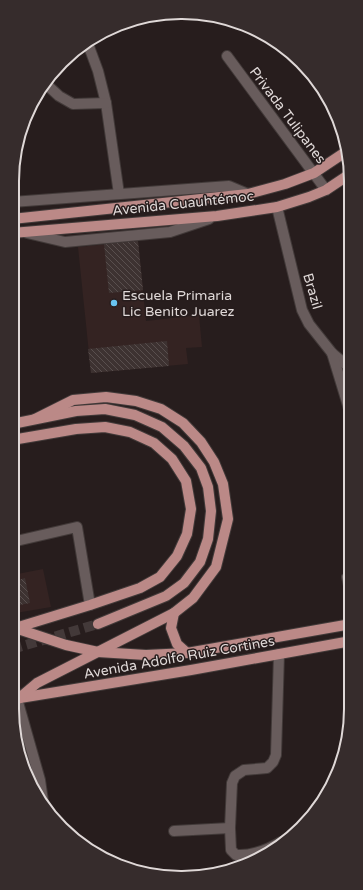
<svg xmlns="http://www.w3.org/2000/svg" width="363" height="890" viewBox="0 0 363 890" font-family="'Varela Round',sans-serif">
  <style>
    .built { fill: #342322 }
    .building { fill: url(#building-back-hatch) }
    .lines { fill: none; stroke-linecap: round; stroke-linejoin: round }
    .primary-tunnel { stroke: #433939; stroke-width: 10; stroke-dasharray: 10 5; stroke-linecap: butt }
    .service-casing { stroke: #423a39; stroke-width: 8 }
    .minor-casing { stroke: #423a39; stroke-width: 12 }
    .tertiary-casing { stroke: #423a39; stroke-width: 12 }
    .primary-casing { stroke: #423a39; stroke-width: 12 }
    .service { stroke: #685c5c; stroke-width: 6 }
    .minor { stroke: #685c5c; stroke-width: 10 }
    .tertiary { stroke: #685c5c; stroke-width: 10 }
    .primary { stroke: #bb8987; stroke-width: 10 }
    .poi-dot { fill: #69c4f1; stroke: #271d1d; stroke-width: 1.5 }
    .labels { text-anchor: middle; stroke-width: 3; stroke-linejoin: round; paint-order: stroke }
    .street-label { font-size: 14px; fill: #dfd8d7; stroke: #271d1d }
    .poi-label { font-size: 14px; fill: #dfd8d7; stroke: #271d1d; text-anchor: start }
    .rim { fill: none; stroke: #dfd8d7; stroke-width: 2 }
  </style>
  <defs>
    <pattern id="building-back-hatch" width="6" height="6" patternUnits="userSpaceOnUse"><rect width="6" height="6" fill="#3d3231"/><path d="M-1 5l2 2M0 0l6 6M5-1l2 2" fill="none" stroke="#594f4e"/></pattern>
  </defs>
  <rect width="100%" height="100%" fill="#271d1d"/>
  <g class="built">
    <path d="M138,241L146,321L199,315L202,347L186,348L188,364L91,373L78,247Z"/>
    <path d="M43,569L51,607L16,613L12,594V575Z"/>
  </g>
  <g class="building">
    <path d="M138,241L143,290L109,293L104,244Z"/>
    <path d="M167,341L169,366L91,373L88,349Z"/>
    <path d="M25,578L30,603L20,605L15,581Z"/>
  </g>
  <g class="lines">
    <path class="primary-tunnel" d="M12,649L98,624"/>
    <g class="service-casing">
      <path id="service" d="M351,575L345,577L351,603"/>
    </g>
    <g class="minor-casing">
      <g id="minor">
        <path d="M88,44L98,71L106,103L119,194"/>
        <path d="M227,56L326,190"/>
        <path d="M46,84L59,96L73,104L106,103"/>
        <path d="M277,207L302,310L309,324L332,353L350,368"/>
        <path d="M27,233L65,242L170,232L209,219"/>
        <path d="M332,353L350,412"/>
        <path d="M12,542L77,527L90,605"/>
        <path d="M279,654L276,755L273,762L267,768L244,770L235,776L232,783L230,828L231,850L236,855C252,856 267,850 281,842"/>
        <path d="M12,656L15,628"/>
        <path d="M12,681L40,780L43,801"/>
        <path d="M174,831L230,828"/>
      </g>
    </g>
    <g class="tertiary-casing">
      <path id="tertiary" d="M12,202L229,186L248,194"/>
    </g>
    <g class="primary-casing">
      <g id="primary">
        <path d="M12,219L248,194L285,184L314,173L347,151"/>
        <path d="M12,233L217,216L277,207L309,197L326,190L350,174"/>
        <path d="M12,424L76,411L105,409L135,415L162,427L184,446L201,468L208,487L211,511L208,539L200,562L184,583L166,596L98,624"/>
        <path d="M12,440L76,429L105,427L130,432L154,443L172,459L186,481L191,509L187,534L177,556L160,577L140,588L90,605L12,629"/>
        <path d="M174,613L171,628L177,644L187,653"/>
        <path d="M15,628L66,645L98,652L146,655L187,653L351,624"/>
        <path d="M20,698L191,670L351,641"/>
        <path d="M18,699L37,683L174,613L193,598L216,567L228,519L223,484L214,462L201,442L183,423L161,409L136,401L106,397L73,400L35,419"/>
      </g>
    </g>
    <use href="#service" class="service"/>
    <use href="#minor" class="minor"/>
    <use href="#tertiary" class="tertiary"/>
    <use href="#primary" class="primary"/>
  </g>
  <circle class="poi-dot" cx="114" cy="303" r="4"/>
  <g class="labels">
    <g class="street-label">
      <text transform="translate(288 115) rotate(53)" y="5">Privada Tulipanes</text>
      <text transform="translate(183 203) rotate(-6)" y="5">Avenida Cuauhtémoc</text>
      <text transform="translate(313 291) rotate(74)" y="5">Brazil</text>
      <text transform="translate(179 657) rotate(-10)" y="5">Avenida Adolfo Ruiz Cortines</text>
    </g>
    <g class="poi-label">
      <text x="122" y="300">Escuela Primaria<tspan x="122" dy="16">Lic Benito Juarez</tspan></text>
    </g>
  </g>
  <path d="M0 0H363V890H0ZM181 19H182A162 162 0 0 1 344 181V709A162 162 0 0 1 182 871H181A162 162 0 0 1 19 709V181A162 162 0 0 1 181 19Z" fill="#362c2c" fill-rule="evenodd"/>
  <path class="rim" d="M181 19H182A162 162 0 0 1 344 181V709A162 162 0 0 1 182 871H181A162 162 0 0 1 19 709V181A162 162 0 0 1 181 19Z"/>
</svg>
